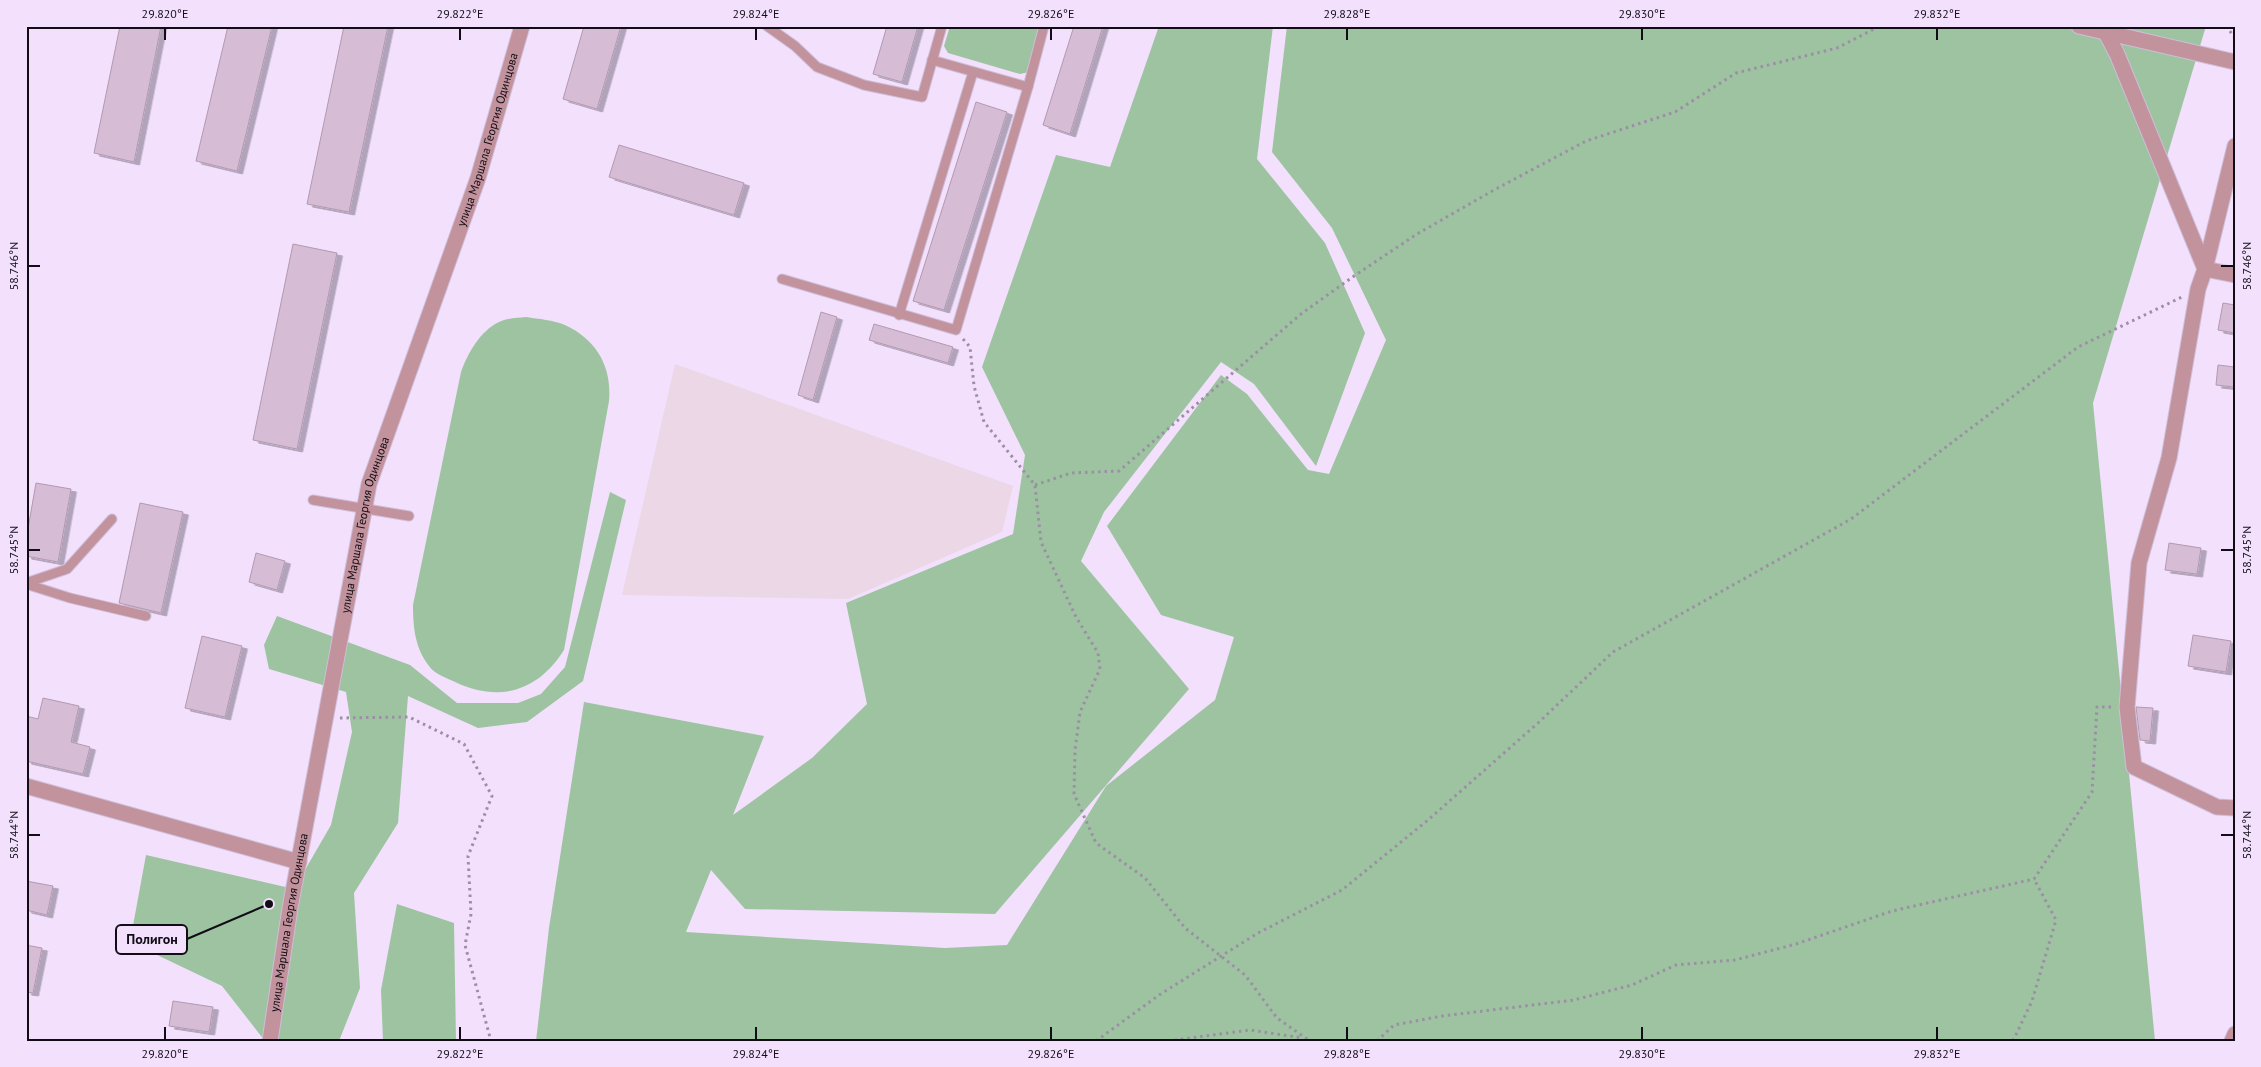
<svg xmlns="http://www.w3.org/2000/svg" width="2261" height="1067" viewBox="0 0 2261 1067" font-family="'PT Sans',sans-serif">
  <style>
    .industrial { fill: #ebd7e6 }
    .green { fill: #9dc3a1 }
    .building { fill: #d6bcd4; stroke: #b299b0; filter: url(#shadow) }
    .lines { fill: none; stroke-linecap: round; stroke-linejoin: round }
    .service-casing { stroke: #cebed8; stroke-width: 11 }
    .minor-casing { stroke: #cebed8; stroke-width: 17 }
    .tertiary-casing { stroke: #cebed8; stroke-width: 17 }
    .path { stroke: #9c8fa5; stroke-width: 3; stroke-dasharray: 2.5 4; stroke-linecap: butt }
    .service { stroke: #c2929d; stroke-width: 9 }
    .minor { stroke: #c2929d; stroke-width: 15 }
    .tertiary { stroke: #c2929d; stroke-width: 15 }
    .ticks { fill: none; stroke: #120c16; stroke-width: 2 }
    .labels { text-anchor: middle; stroke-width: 4; stroke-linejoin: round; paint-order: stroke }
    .street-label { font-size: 12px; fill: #120c16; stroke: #f2e0fd }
    .leader { fill: none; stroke: #120c16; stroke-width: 2 }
    .callout-dot { fill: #120c16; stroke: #f2e0fd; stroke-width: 2 }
    .callout { fill: #f2e0fd; stroke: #120c16; stroke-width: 2 }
    .callout-label { font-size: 14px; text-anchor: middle; font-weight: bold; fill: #120c16 }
    .neatline { fill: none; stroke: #120c16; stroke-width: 2 }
    .ticks-label { font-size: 12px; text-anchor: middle; fill: #120c16 }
  </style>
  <defs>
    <filter id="shadow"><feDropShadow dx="5.5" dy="3" stdDeviation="0" flood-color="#0004"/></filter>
  </defs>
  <rect width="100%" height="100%" fill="#f2e0fd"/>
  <path class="industrial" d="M675,364L1013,486L1002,532L848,599L622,595Z"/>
  <g class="green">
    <path d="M950,26H1041L1029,72L1020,74L948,53L944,46Z"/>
    <path d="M1159,26H1273L1257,159L1325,243L1365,333L1316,466L1254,384L1221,362L1104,512L1081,561L1189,689L995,914L745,909L711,870L686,932L945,948L1007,945L1106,786L1215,700L1234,637L1161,615L1107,526L1221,375L1247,394L1308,470L1329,474L1386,340L1332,228L1272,152L1287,26H2206L2093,403L2155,1041H536L549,928L584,702L764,736L733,815L812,758L867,704L846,603L1013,534L1025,455L982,367L1056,155L1110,167Z"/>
    <path d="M526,317C539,319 553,320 565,325C597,340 612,367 609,401L564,650C538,691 500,703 455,682C447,678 434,674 429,666C415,648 413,627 413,605L461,372C468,353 480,331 499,322C506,318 518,318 526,317Z"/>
    <path d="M610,492L626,500L583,681L527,722L478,728L408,696L398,823L354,893L360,988L339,1041H265L222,986L130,942L146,855L294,889L331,825L352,732L346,692L269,669L264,645L277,616L410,665L457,703H518L541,694L565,667Z"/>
    <path d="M397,904L454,923L456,1041H383L381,990Z"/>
  </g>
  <g class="building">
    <path d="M120,26H161L134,162L94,153Z"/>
    <path d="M228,26H272L237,171L196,161Z"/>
    <path d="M344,26H388L349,212L307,204Z"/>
    <path d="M584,26H621L597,109L563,99Z"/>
    <path d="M887,26H918L902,82L873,74Z"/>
    <path d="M1074,26H1103L1070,134L1043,125Z"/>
    <path d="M976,102L1007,112L944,310L913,301Z"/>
    <path d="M619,145L744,183L734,215L609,177Z"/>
    <path d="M293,244L337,253L297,449L253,440Z"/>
    <path d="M2223,303L2235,305V333L2218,330Z"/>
    <path d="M821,312L837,317L813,400L798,395Z"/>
    <path d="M874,324L953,347L948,363L869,340Z"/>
    <path d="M2218,365L2235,367L2234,387L2216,385Z"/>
    <path d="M36,483L71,489L58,562L26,556V540Z"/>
    <path d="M140,503L183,512L161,613L119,603Z"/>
    <path d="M2169,543L2201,548L2197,574L2165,570Z"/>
    <path d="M256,553L285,561L277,590L249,582Z"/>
    <path d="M2193,635L2231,641L2226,672L2188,666Z"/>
    <path d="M202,636L242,646L225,717L185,708Z"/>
    <path d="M43,698L79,706L71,742L90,747L83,774L26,761V716L38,719Z"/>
    <path d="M2136,707L2153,708L2150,741L2140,740Z"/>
    <path d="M26,881L53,886L47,915L26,910Z"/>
    <path d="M26,945L42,948L33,993L26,992Z"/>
    <path d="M173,1001L213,1007L209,1032L169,1026Z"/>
  </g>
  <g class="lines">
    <g class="service-casing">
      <g id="service">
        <path d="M767,26L795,46L817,67L864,85L922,97L942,26"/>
        <path d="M932,60L1028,87L1044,26"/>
        <path d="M782,279L956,330L1028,87"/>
        <path d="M899,315L973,72"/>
        <path d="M313,500L409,516"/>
        <path d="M26,583L67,569L112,519"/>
        <path d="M26,584L70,598L146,616"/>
      </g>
    </g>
    <g class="minor-casing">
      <g id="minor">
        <path d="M2079,26L2235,62"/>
        <path d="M2105,31L2117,54L2205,269L2198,289L2169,458L2139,563L2127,707L2134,767L2217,807L2235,808"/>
        <path d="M2235,146L2205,269L2235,275"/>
        <path d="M26,786L299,862"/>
        <path d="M2232,1041L2235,1034"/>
      </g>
    </g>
    <g class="tertiary-casing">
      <g id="tertiary">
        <path id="s1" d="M270,1041L290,908L369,484L478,178L522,26"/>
      </g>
    </g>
    <g class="path">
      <path d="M2226,26L2235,38"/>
      <path d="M963,339L970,347L974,386L984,422L1035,485L1041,542L1076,617L1098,653L1100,669L1080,712L1075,750L1074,794L1096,843L1145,878L1185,928L1245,975L1277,1018L1310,1041"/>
      <path d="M1035,485L1071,473L1119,471L1301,314L1354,276L1417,234L1494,190L1586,141L1675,112L1736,73L1837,48L1880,26"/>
      <path d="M340,718L409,717L464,744L492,796L468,856L471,914L465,945L491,1041"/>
      <path d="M1096,1041L1159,995L1258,933L1342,890L1428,820L1538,723L1613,652L1851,519L2078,347L2182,297"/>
      <path d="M1168,1041L1250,1030L1303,1038"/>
      <path d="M1377,1041L1394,1025L1442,1016L1574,1000L1632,985L1676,965L1735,960L1796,944L1892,911L2034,879L2092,792L2097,707H2114"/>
      <path d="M2013,1041L2032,1001L2056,920L2034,879"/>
    </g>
    <use href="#service" class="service"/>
    <use href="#minor" class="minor"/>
    <use href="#tertiary" class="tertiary"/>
  </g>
  <path class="ticks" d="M165,28V40M460,28V40M756,28V40M1051,28V40M1347,28V40M1642,28V40M1937,28V40M28,266H40M2221,266H2234M28,550H40M2221,550H2234M28,835H40M2221,835H2234M165,1027V1040M460,1027V1040M756,1027V1040M1051,1027V1040M1347,1027V1040M1642,1027V1040M1937,1027V1040"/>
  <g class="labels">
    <g class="street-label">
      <text dy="4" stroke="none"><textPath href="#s1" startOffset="930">улица Маршала Георгия Одинцова</textPath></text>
      <text dy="4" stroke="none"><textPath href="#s1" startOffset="525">улица Маршала Георгия Одинцова</textPath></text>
      <text dy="4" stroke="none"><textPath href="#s1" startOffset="120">улица Маршала Георгия Одинцова</textPath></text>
    </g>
  </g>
  <path class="leader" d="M269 904L187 939"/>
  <circle class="callout-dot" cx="269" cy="904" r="5"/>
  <rect class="callout" x="116" y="925" width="71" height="29" rx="5"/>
  <g class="callout-label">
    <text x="152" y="944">Полигон</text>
  </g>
  <rect width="2261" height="1067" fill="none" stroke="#f2e0fd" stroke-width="55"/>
  <rect x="28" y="28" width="2206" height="1012" class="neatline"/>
  <g class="ticks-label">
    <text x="165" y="18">29.820°E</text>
    <text x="460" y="18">29.822°E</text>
    <text x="756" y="18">29.824°E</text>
    <text x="1051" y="18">29.826°E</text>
    <text x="1347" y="18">29.828°E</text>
    <text x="1642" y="18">29.830°E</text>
    <text x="1937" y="18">29.832°E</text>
    <text transform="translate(14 266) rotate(-90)" y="4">58.746°N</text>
    <text transform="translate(2247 266) rotate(-90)" y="4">58.746°N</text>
    <text transform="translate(14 550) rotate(-90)" y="4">58.745°N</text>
    <text transform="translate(2247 550) rotate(-90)" y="4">58.745°N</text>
    <text transform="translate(14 835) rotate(-90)" y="4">58.744°N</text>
    <text transform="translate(2247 835) rotate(-90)" y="4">58.744°N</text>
    <text x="165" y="1058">29.820°E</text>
    <text x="460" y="1058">29.822°E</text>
    <text x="756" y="1058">29.824°E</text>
    <text x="1051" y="1058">29.826°E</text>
    <text x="1347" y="1058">29.828°E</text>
    <text x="1642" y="1058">29.830°E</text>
    <text x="1937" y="1058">29.832°E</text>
  </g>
</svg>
